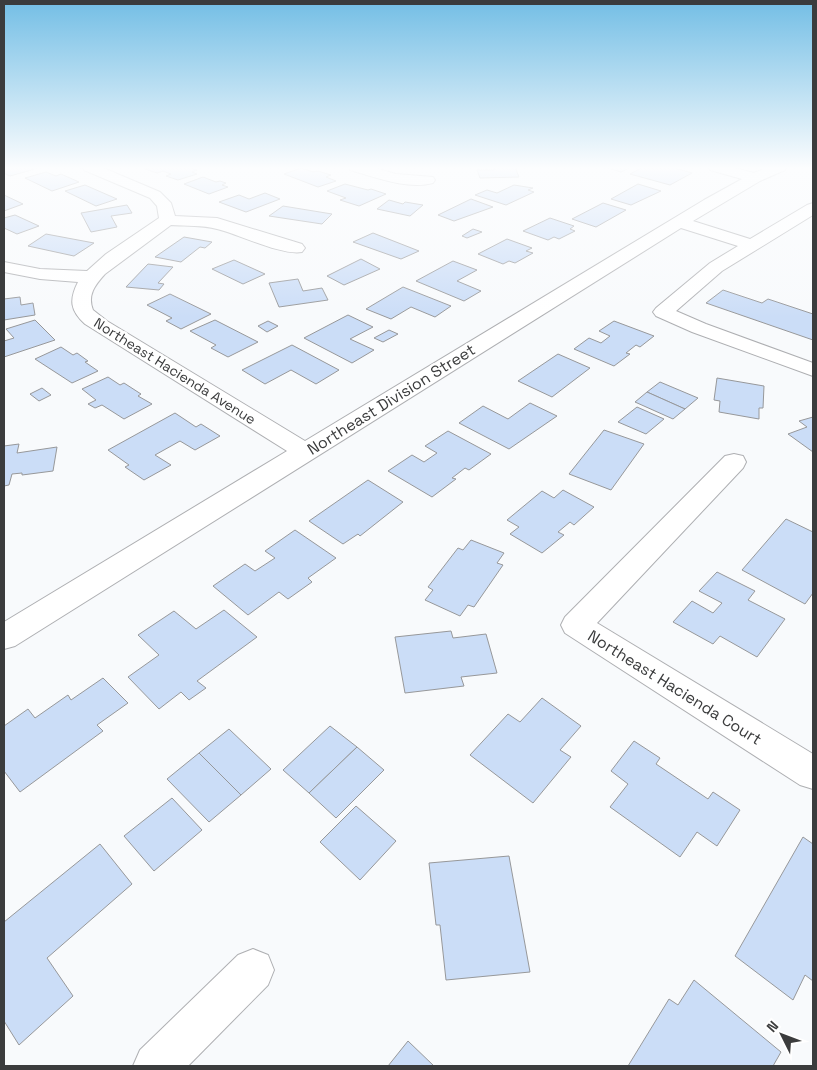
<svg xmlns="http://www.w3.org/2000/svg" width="817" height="1070" viewBox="0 0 817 1070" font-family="'Space Grotesk',sans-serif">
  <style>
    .building { fill: #cbddf7; stroke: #97989a }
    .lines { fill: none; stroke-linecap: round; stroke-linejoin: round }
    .minor-casing { stroke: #aeafb2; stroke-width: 2 }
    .minor { fill: #fff; fill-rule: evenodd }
    .labels { text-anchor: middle; stroke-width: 5; stroke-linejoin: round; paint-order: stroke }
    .far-street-label { font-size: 14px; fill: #3b3c3d; stroke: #fff }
    .street-label { font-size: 16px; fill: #3b3c3d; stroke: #fff }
  </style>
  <rect width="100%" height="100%" fill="#f8fafc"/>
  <g class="building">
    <path d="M4,167H42L10,176L4,173Z"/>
    <path d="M150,167H188L197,170L192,172L197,174L178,180L166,176L171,174L163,171L157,173L145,169Z"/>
    <path d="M493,167H515L519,177L480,178L477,170H494Z"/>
    <path d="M604,167H631L621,172Z"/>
    <path d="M643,167H671L692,173L670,185L630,174Z"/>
    <path d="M301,168L313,172L318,171L331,175L326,177L336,181L318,187L284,174Z"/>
    <path d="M46,172L56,176L61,174L79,182L52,191L25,178Z"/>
    <path d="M203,177L216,182L220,181L226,183L222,185L228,187L209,194L184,184Z"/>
    <path d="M345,184L368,190L371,189L386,194L359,206L340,200L346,198L327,191Z"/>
    <path d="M638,184L661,191L631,205L611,199Z"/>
    <path d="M85,185L117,199L96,206L65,191Z"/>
    <path d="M514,185L533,188L528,190L534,192L506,205L475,195L487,190L497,193Z"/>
    <path d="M265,193L280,199L246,212L219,202L239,195L249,199Z"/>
    <path d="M4,195L23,204L4,211Z"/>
    <path d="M471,199L493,207L454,221L438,215Z"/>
    <path d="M389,200L403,204L405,202L423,205L410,216L377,209Z"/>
    <path d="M603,203L626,210L596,227L572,219Z"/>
    <path d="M127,205L132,213L111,216L117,227L91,232L81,213Z"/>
    <path d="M283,206L332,214L322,224L269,216Z"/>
    <path d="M15,215L39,226L17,234L4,228V218Z"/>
    <path d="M550,218L574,226L570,229L575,231L559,239L554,237L548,240L523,231Z"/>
    <path d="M473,229L482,232L467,238L462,236Z"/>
    <path d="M373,233L419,251L401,259L353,242Z"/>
    <path d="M46,234L94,243L74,256L28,246Z"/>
    <path d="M184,237L212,242L205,248L200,247L181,262L155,257Z"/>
    <path d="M507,239L532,248L526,251L533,253L515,263L509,261L503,264L478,254Z"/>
    <path d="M361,259L380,269L344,285L327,276Z"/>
    <path d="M234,260L265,274L243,284L212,269Z"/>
    <path d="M453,261L477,270L457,281L481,291L464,301L416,281Z"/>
    <path d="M148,264L173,267L158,283L164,284L159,290L126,287Z"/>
    <path d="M298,279L303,291L322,288L328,300L279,307L269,283Z"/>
    <path d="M403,287L451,306L435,317L411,307L391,319L366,309Z"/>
    <path d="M723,290L762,303L768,299L813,314V340L706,303Z"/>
    <path d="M170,294L211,314L181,329L166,321L172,318L147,305Z"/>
    <path d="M20,297L21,305L33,303L35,315L4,320V299Z"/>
    <path d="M348,315L373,327L350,339L374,350L352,363L304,338Z"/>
    <path d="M35,320L55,340L4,357V341L14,338L6,329Z"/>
    <path d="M215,320L258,342L228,357L211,348L216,345L190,331Z"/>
    <path d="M268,321L278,326L267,332L258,326Z"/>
    <path d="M614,321L654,336L640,347L636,345L626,353L630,354L614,366L574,349L589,338L601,343L610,336L599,331Z"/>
    <path d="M389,330L398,334L383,342L374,338Z"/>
    <path d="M292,345L339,370L316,384L291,370L265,384L242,370Z"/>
    <path d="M61,347L73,355L77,353L88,361L85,362L98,371L72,383L35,359Z"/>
    <path d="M558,354L590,368L552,397L518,381Z"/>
    <path d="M108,377L120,385L124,383L141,394L138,396L152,404L124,419L102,405L95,408L88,404L96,400L82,389Z"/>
    <path d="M717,378L764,386L763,408H759V419L719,412L720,401L714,400Z"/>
    <path d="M660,382L698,398L685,409L647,392Z"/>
    <path d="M42,388L51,395L39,401L30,394Z"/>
    <path d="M647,392L685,409L673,419L635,402Z"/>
    <path d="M530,403L557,416L509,449L459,423L483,406L508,419Z"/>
    <path d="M637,407L664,419L646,434L618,422Z"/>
    <path d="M175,413L196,427L201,424L220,436L195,450L180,441L155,455L171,465L144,480L125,467L129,465L108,450Z"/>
    <path d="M813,417V452L788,434L807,427L799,421Z"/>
    <path d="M604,430L644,444L611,490L569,474Z"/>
    <path d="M448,431L491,454L469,470L465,468L452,478L456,479L432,497L388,471L412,455L424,462L437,453L425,446Z"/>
    <path d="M19,444L17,453L57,447L53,471L22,475V473L12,474L9,485L4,486V446Z"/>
    <path d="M368,480L403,502L360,536L358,534L343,544L309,521Z"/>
    <path d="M563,490L594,507L574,525L570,522L558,532L564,535L542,553L510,534L519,527L507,520L542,491L554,498Z"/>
    <path d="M786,519L813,532V593L805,604L742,570Z"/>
    <path d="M295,530L336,558L308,578L312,582L288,599L279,592L248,615L213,586L245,564L255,571L275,558L265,551Z"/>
    <path d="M471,540L504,553L497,563L503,565L474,607L468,605L460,616L425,600L433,590L428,587L458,548L463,550Z"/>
    <path d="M717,572L755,591L748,600L785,619L757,657L720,636L713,644L673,622L692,601L713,613L722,603L699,591Z"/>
    <path d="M224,610L257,637L197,681L206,688L189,700L181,692L159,709L128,677L159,655L138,635L174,611L196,629Z"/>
    <path d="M451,631L453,638L486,634L497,673L461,677L464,686L405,693L395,637Z"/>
    <path d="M103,678L128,703L97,725L103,731L20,792L4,771V726L28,709L35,718L68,695L71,700Z"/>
    <path d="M542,698L581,726L560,750L571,757L533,803L470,755L508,714L520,722Z"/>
    <path d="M330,726L357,747L309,793L283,770Z"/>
    <path d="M229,729L271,769L241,795L199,753Z"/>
    <path d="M634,741L660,758L656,764L708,799L713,792L740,810L717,846L697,832L680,857L610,807L628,784L611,771Z"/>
    <path d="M357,747L384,770L336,818L309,793Z"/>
    <path d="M199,753L241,795L209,822L167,779Z"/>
    <path d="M172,798L202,830L154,871L124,836Z"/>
    <path d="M356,806L396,841L360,880L320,842Z"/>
    <path d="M803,837L813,844V981L805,975L793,1000L735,956Z"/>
    <path d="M100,844L132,884L47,958L73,996L19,1045L4,1021V922Z"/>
    <path d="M509,856L530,972L446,980L440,925H436L429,863Z"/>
    <path d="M694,980L781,1052L773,1066H628L669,999L678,1005Z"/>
    <path d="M408,1041L434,1066H388Z"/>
  </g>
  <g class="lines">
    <g class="minor-casing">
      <g id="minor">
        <path d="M82,167H101L160,192L171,203L175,216L217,218L302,244L305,248L302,252C283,256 238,234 217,229C203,225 185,226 171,225L105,274C95,285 87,295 93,310L107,321L305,441L704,200L742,179L710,170L708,167H731L754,173L768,167H787L785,170L760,181L693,221L750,239L807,205L813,203V215L722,271L676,311L706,324L813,363V376L692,332L656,316L653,312L656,308L710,263L738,246L681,228L15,646L4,649V622L287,451L85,324C70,310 69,300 78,282L40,279L4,272V262L40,269L87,271L106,254L159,218L157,206L150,198L84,170Z"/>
        <path d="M348,167H371L396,174L433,177L435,180L433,183C407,190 375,177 350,170Z"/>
        <path d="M734,454L743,456L746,462L743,468L597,623L813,754V789L800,785L565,633L561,625L565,617L725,456Z"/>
        <path d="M253,949L268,955L274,970L268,985L188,1066H133L140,1050L238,955Z"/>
      </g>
    </g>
    <use href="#minor" class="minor"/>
  </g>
  <linearGradient id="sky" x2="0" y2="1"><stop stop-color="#73bee5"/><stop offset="0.53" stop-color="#fcfdfe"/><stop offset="1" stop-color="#fcfdfe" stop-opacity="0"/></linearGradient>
  <rect width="817" height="317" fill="url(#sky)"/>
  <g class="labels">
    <g class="far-street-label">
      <text transform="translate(175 371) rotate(32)" y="5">Northeast Hacienda Avenue</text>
    </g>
    <g class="street-label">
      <text transform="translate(391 399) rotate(-32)" y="6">Northeast Division Street</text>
      <text transform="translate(675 687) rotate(32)" y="6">Northeast Hacienda Court</text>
    </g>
  </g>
  <rect width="817" height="1070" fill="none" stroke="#3b3c3d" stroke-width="10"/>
  <g transform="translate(782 1035) rotate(312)" stroke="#ffffff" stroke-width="4" paint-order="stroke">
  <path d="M0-4L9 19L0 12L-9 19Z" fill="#3b3c3d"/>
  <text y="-8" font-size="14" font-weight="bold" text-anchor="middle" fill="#3b3c3d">N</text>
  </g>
</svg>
